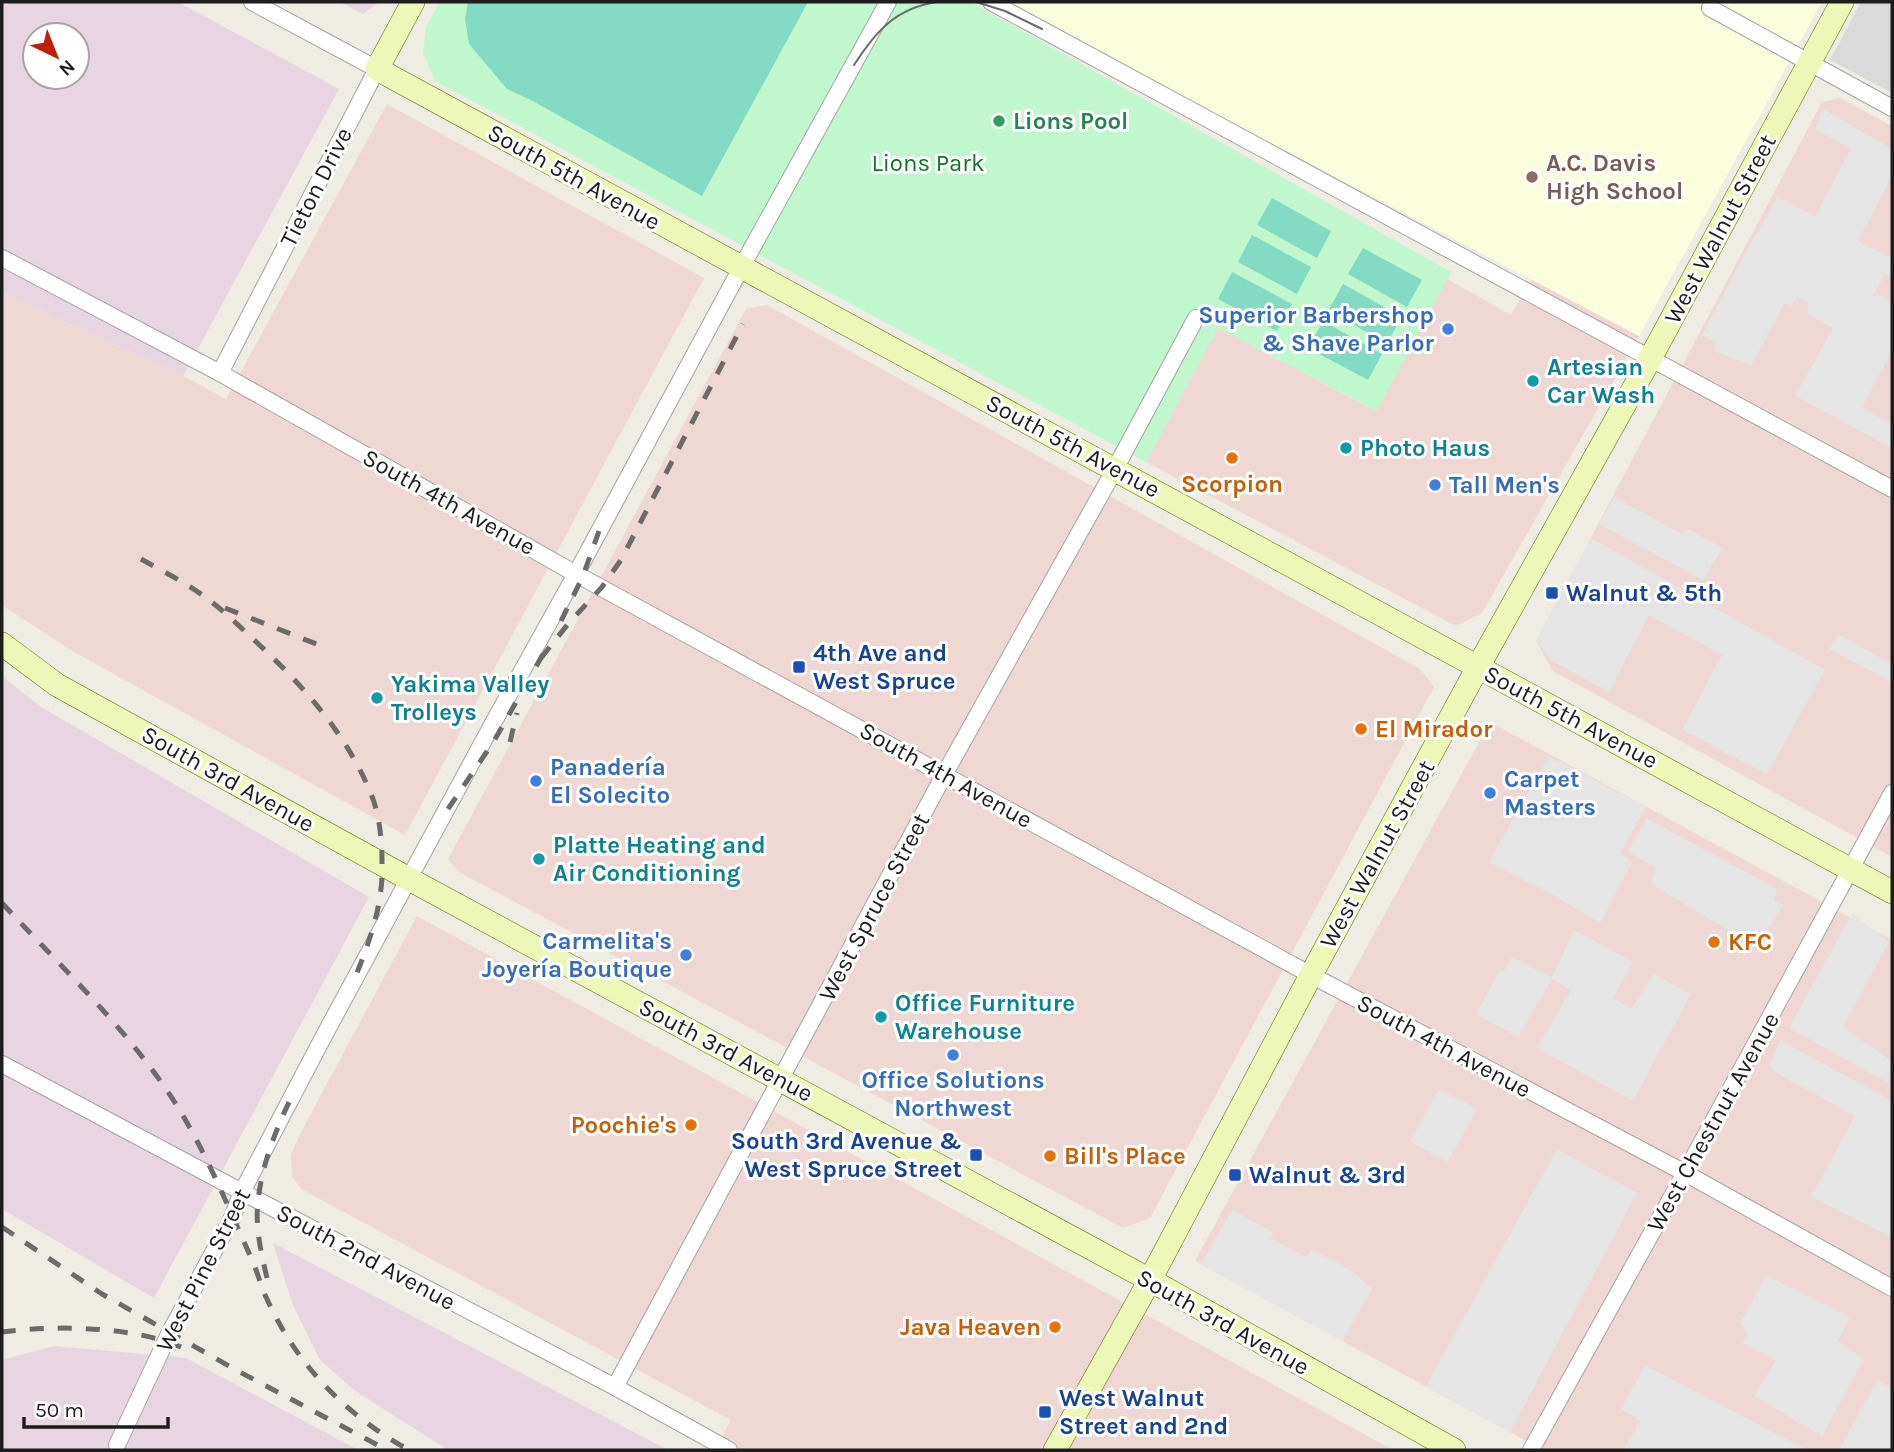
<svg xmlns="http://www.w3.org/2000/svg" width="1894" height="1452" viewBox="0 0 1894 1452" font-family="Karla,sans-serif">
  <style>
    .residential { fill: #dbdada }
    .commercial { fill: #efd7d3 }
    .industrial { fill: #e7d5e2; fill-rule: evenodd }
    .education { fill: #fafedd }
    .park { fill: #c1f7cc }
    .pitch { fill: #83dbc3 }
    .parking { fill: #e5e5e5 }
    .lines { fill: none; stroke-linecap: round; stroke-linejoin: round }
    .street-casing { stroke: #a4a4a4; stroke-width: 18 }
    .secondary-casing { stroke: #597008; stroke-width: 24 }
    .street { stroke: #fff; stroke-width: 16 }
    .secondary { stroke: #edf7b8; stroke-width: 23 }
    .tram { stroke: #6b6b6b; stroke-width: 2 }
    .rail { stroke: #6b6b6b; stroke-width: 5; stroke-dasharray: 14 14; stroke-linecap: butt }
    .leisure-dot { fill: #2e9e5b; stroke: #fff; stroke-width: 2.5 }
    .education-dot { fill: #8d6e63; stroke: #fff; stroke-width: 2.5 }
    .shop-dot { fill: #3f7fe0; stroke: #fff; stroke-width: 2.5 }
    .culture-dot { fill: #0f9aa8; stroke: #fff; stroke-width: 2.5 }
    .food-dot { fill: #e8710a; stroke: #fff; stroke-width: 2.5 }
    .transit-dot { fill: #1a4fb4; stroke: #fff; stroke-width: 2.5 }
    .labels { text-anchor: middle; stroke-width: 6; stroke-linejoin: round; paint-order: stroke }
    .leisure-label { font-size: 24px; font-weight: bold; fill: #27864d; stroke: #fff; text-anchor: start }
    .park-label { font-size: 24px; fill: #0f7824; stroke: #fff }
    .education-label { font-size: 24px; font-weight: bold; fill: #785e54; stroke: #fff; text-anchor: start }
    .street-label { font-size: 24px; fill: #1d1d1d; stroke: #fff }
    .shop-label { font-size: 24px; font-weight: bold; fill: #366cbe; stroke: #fff; text-anchor: start }
    .culture-label { font-size: 24px; font-weight: bold; fill: #0d838f; stroke: #fff; text-anchor: start }
    .food-label { font-size: 24px; font-weight: bold; fill: #c56008; stroke: #fff; text-anchor: start }
    .transit-label { font-size: 24px; font-weight: bold; fill: #164399; stroke: #fff; text-anchor: start }
  </style>
  <rect width="100%" height="100%" fill="#eeece3"/>
  <path class="residential" d="M1861,2H1892V93L1830,60Z"/>
  <g class="commercial">
    <path d="M1840,98L1892,126V857L1553,671L1536,641L1822,102Z"/>
    <path d="M387,104L704,278L405,835L74,652L2,605V292L183,376L226,399Z"/>
    <path d="M1447,279L1511,315L1532,279L1639,336L1482,613L1456,626L1146,462L1218,328L1376,411Z"/>
    <path d="M767,305L1420,669L1434,687L1150,1218L1123,1228L459,872L448,859L746,309Z"/>
    <path d="M1490,722L1892,940V1450H1543L1195,1261Z"/>
    <path d="M417,916L1393,1450H715L731,1420L301,1189L292,1176L291,1155L300,1134Z"/>
  </g>
  <g class="industrial">
    <path d="M2,2H178L339,89L183,376L2,292ZM35,35H77V77H35Z"/>
    <path d="M340,2H379L363,14Z"/>
    <path d="M2,676L41,707L369,897L154,1298L2,1209Z"/>
    <path d="M273,1243L668,1450H448L354,1390L320,1360L293,1305Z"/>
    <path d="M54,1346L186,1358L358,1450H2V1360Z"/>
  </g>
  <path class="education" d="M1001,2H1822L1639,336Z"/>
  <path class="park" d="M440,2H971L1451,272L1377,411L1218,328L1146,462L435,81L423,53L426,27Z"/>
  <g class="pitch">
    <path d="M468,2H808L702,196L531,100L507,89L469,44L465,19Z"/>
    <path d="M1272,198L1331,231L1317,258L1257,225Z"/>
    <path d="M1252,235L1311,267L1297,294L1238,262Z"/>
    <path d="M1363,248L1422,280L1407,307L1348,274Z"/>
    <path d="M1232,272L1292,304L1277,331L1218,299Z"/>
    <path d="M1343,284L1402,317L1387,343L1328,311Z"/>
    <path d="M1323,321L1382,354L1368,380L1308,348Z"/>
  </g>
  <g class="parking">
    <path d="M1823,109L1892,149V176L1858,241L1892,258V278L1885,274L1873,296L1881,295L1892,303V350L1862,408L1892,424V448L1795,396L1833,328L1807,314L1809,303L1797,297L1791,307L1784,304L1751,366L1714,351L1716,343L1702,335L1749,246L1778,197L1815,216L1851,149L1815,129Z"/>
    <path d="M1614,497L1682,534L1686,528L1723,548L1703,580L1599,524Z"/>
    <path d="M1591,538L1825,670L1767,774L1682,730L1722,655L1649,615L1609,692L1551,660L1536,641Z"/>
    <path d="M1838,634L1892,664V682L1829,649Z"/>
    <path d="M1549,756L1646,807L1620,853L1632,862L1600,923L1548,892L1489,862Z"/>
    <path d="M1646,818L1777,889L1774,900L1783,905L1757,947L1651,884L1655,868L1628,851Z"/>
    <path d="M1852,913L1889,942L1843,1027L1892,1061V1074L1888,1083L1789,1028Z"/>
    <path d="M1574,930L1633,962L1613,998L1632,1009L1653,974L1691,994L1633,1101L1537,1048L1571,990L1552,979L1518,1037L1476,1014L1500,970L1504,971L1512,957L1552,978Z"/>
    <path d="M1780,1040L1892,1101L1891,1237L1811,1197L1855,1116L1780,1075L1769,1066Z"/>
    <path d="M1441,1090L1477,1109L1448,1162L1410,1142L1437,1092Z"/>
    <path d="M1557,1149L1637,1193L1510,1432L1426,1386Z"/>
    <path d="M1232,1210L1273,1232L1270,1238L1306,1257L1311,1249L1349,1269L1372,1289L1342,1341L1201,1264Z"/>
    <path d="M1766,1275L1850,1317L1838,1341L1864,1359L1822,1436L1754,1396L1776,1360L1742,1343L1748,1333L1740,1324Z"/>
    <path d="M1645,1365L1807,1450H1624L1640,1420L1621,1409Z"/>
    <path d="M1877,1380L1892,1388V1450H1839Z"/>
  </g>
  <g class="lines">
    <g class="street-casing">
      <g id="street">
        <path d="M991,2L1892,489"/>
        <path d="M1710,8L1892,108"/>
        <path d="M2,258L220,373L576,574L1311,975L1685,1173L1892,1288"/>
        <path d="M220,373L377,69L252,2"/>
        <path d="M2,1064L242,1192L615,1387L729,1450"/>
        <path d="M615,1387L944,775L1115,469L1196,318"/>
        <path d="M117,1445L170,1332L232,1218L242,1192L326,1032L492,725L576,574L741,268L888,2"/>
        <path d="M1531,1450L1685,1173L1892,793"/>
      </g>
    </g>
    <g class="secondary-casing">
      <g id="secondary">
        <path d="M413,2L377,69L1892,892"/>
        <path d="M2,644L57,685L409,879L1150,1280L1454,1450"/>
        <path d="M1055,1450L1150,1280L1311,975L1478,667L1650,359L1842,2"/>
      </g>
    </g>
    <use href="#street" class="street"/>
    <use href="#secondary" class="secondary"/>
    <g class="tram">
      <path d="M976,2L1005,11L1042,29"/>
      <path d="M854,65C876,31 896,8 937,2"/>
    </g>
    <g class="rail">
      <path d="M141,559C162,571 185,582 205,597C222,609 237,624 253,639C302,684 349,736 373,799C380,819 382,842 382,862C384,905 368,946 352,985"/>
      <path d="M225,608L329,649"/>
      <path d="M561,621L583,576L599,531"/>
      <path d="M541,658L568,624L602,587L621,560L743,324"/>
      <path d="M510,742L517,713"/>
      <path d="M448,809L494,741L546,649"/>
      <path d="M2,903C63,969 131,1032 179,1109C208,1157 230,1211 253,1262C258,1274 261,1286 266,1297C276,1319 289,1342 304,1361C332,1398 369,1428 409,1450"/>
      <path d="M2,1227L102,1294L236,1370L387,1450"/>
      <path d="M267,1278C261,1253 255,1226 258,1201C262,1164 276,1129 292,1096"/>
      <path d="M2,1332C54,1325 132,1326 181,1347"/>
    </g>
  </g>
  <circle class="leisure-dot" cx="999" cy="121" r="7"/>
  <circle class="education-dot" cx="1532" cy="177" r="7"/>
  <g class="shop-dot">
    <circle cx="1448" cy="329" r="7"/>
    <circle cx="1435" cy="485" r="7"/>
    <circle cx="536" cy="781" r="7"/>
    <circle cx="1490" cy="793" r="7"/>
    <circle cx="686" cy="955" r="7"/>
    <circle cx="953" cy="1055" r="7"/>
  </g>
  <g class="culture-dot">
    <circle cx="1533" cy="381" r="7"/>
    <circle cx="1346" cy="448" r="7"/>
    <circle cx="377" cy="698" r="7"/>
    <circle cx="539" cy="859" r="7"/>
    <circle cx="881" cy="1017" r="7"/>
  </g>
  <g class="food-dot">
    <circle cx="1232" cy="458" r="7"/>
    <circle cx="1361" cy="729" r="7"/>
    <circle cx="1714" cy="942" r="7"/>
    <circle cx="691" cy="1125" r="7"/>
    <circle cx="1050" cy="1156" r="7"/>
    <circle cx="1055" cy="1327" r="7"/>
  </g>
  <g class="transit-dot">
    <rect x="1545" y="586" width="14" height="14" rx="3.5"/>
    <rect x="792" y="660" width="14" height="14" rx="3.5"/>
    <rect x="969" y="1148" width="14" height="14" rx="3.5"/>
    <rect x="1228" y="1168" width="14" height="14" rx="3.5"/>
    <rect x="1038" y="1405" width="14" height="14" rx="3.5"/>
  </g>
  <g class="labels">
    <g class="leisure-label">
      <text x="1013" y="129">Lions Pool</text>
    </g>
    <g class="park-label">
      <text x="928" y="171">Lions Park</text>
    </g>
    <g class="education-label">
      <text x="1546" y="171">A.C. Davis<tspan x="1546" dy="28">High School</tspan></text>
    </g>
    <g class="street-label">
      <text transform="translate(574 177) rotate(29)" y="8">South 5th Avenue</text>
      <text transform="translate(316 187) rotate(-63)" y="8">Tieton Drive</text>
      <text transform="translate(1720 229) rotate(-62)" y="8">West Walnut Street</text>
      <text transform="translate(1073 446) rotate(28)" y="8">South 5th Avenue</text>
      <text transform="translate(449 502) rotate(29)" y="8">South 4th Avenue</text>
      <text transform="translate(1571 717) rotate(28)" y="8">South 5th Avenue</text>
      <text transform="translate(946 775) rotate(29)" y="8">South 4th Avenue</text>
      <text transform="translate(228 779) rotate(29)" y="8">South 3rd Avenue</text>
      <text transform="translate(1377 854) rotate(-61)" y="8">West Walnut Street</text>
      <text transform="translate(874 907) rotate(-62)" y="8">West Spruce Street</text>
      <text transform="translate(1444 1046) rotate(28)" y="8">South 4th Avenue</text>
      <text transform="translate(726 1050) rotate(28)" y="8">South 3rd Avenue</text>
      <text transform="translate(1713 1122) rotate(-61)" y="8">West Chestnut Avenue</text>
      <text transform="translate(366 1257) rotate(28)" y="8">South 2nd Avenue</text>
      <text transform="translate(203 1270) rotate(-63)" y="8">West Pine Street</text>
      <text transform="translate(1223 1322) rotate(29)" y="8">South 3rd Avenue</text>
    </g>
    <g class="shop-label">
      <text x="1434" y="323" text-anchor="end">Superior Barbershop<tspan x="1434" dy="28">&amp; Shave Parlor</tspan></text>
      <text x="1449" y="493">Tall Men's</text>
      <text x="550" y="775">Panadería<tspan x="550" dy="28">El Solecito</tspan></text>
      <text x="1504" y="787">Carpet<tspan x="1504" dy="28">Masters</tspan></text>
      <text x="672" y="949" text-anchor="end">Carmelita's<tspan x="672" dy="28">Joyería Boutique</tspan></text>
      <text x="953" y="1088" text-anchor="middle">Office Solutions<tspan x="953" dy="28">Northwest</tspan></text>
    </g>
    <g class="culture-label">
      <text x="1547" y="375">Artesian<tspan x="1547" dy="28">Car Wash</tspan></text>
      <text x="1360" y="456">Photo Haus</text>
      <text x="391" y="692">Yakima Valley<tspan x="391" dy="28">Trolleys</tspan></text>
      <text x="553" y="853">Platte Heating and<tspan x="553" dy="28">Air Conditioning</tspan></text>
      <text x="895" y="1011">Office Furniture<tspan x="895" dy="28">Warehouse</tspan></text>
    </g>
    <g class="food-label">
      <text x="1232" y="492" text-anchor="middle">Scorpion</text>
      <text x="1375" y="737">El Mirador</text>
      <text x="1728" y="950">KFC</text>
      <text x="677" y="1133" text-anchor="end">Poochie's</text>
      <text x="1064" y="1164">Bill's Place</text>
      <text x="1041" y="1335" text-anchor="end">Java Heaven</text>
    </g>
    <g class="transit-label">
      <text x="1566" y="601">Walnut &amp; 5th</text>
      <text x="813" y="661">4th Ave and<tspan x="813" dy="28">West Spruce</tspan></text>
      <text x="962" y="1149" text-anchor="end">South 3rd Avenue &amp;<tspan x="962" dy="28">West Spruce Street</tspan></text>
      <text x="1249" y="1183">Walnut &amp; 3rd</text>
      <text x="1059" y="1406">West Walnut<tspan x="1059" dy="28">Street and 2nd</tspan></text>
    </g>
  </g>
  <rect width="1894" height="1452" fill="none" stroke="#1d1d1d" stroke-width="7"/>
  <g transform="translate(56 56) rotate(137)"><circle r="33" fill="#ffffff" stroke="#a5a5a5" stroke-width="2"/>
  <path d="M0-5L12 26L0 18L-12 26Z" fill="#c41d07"/>
  <text y="-10" font-size="19" font-weight="bold" text-anchor="middle" fill="#1d1d1d">N</text>
  </g>
  <path d="M24 1417v10h144v-10" fill="none" stroke="#1d1d1d" stroke-width="3.5"/>
  <text x="35" y="1417" font-size="21" fill="#1d1d1d" stroke="#ffffff" stroke-width="5" paint-order="stroke">50 m</text>
</svg>
